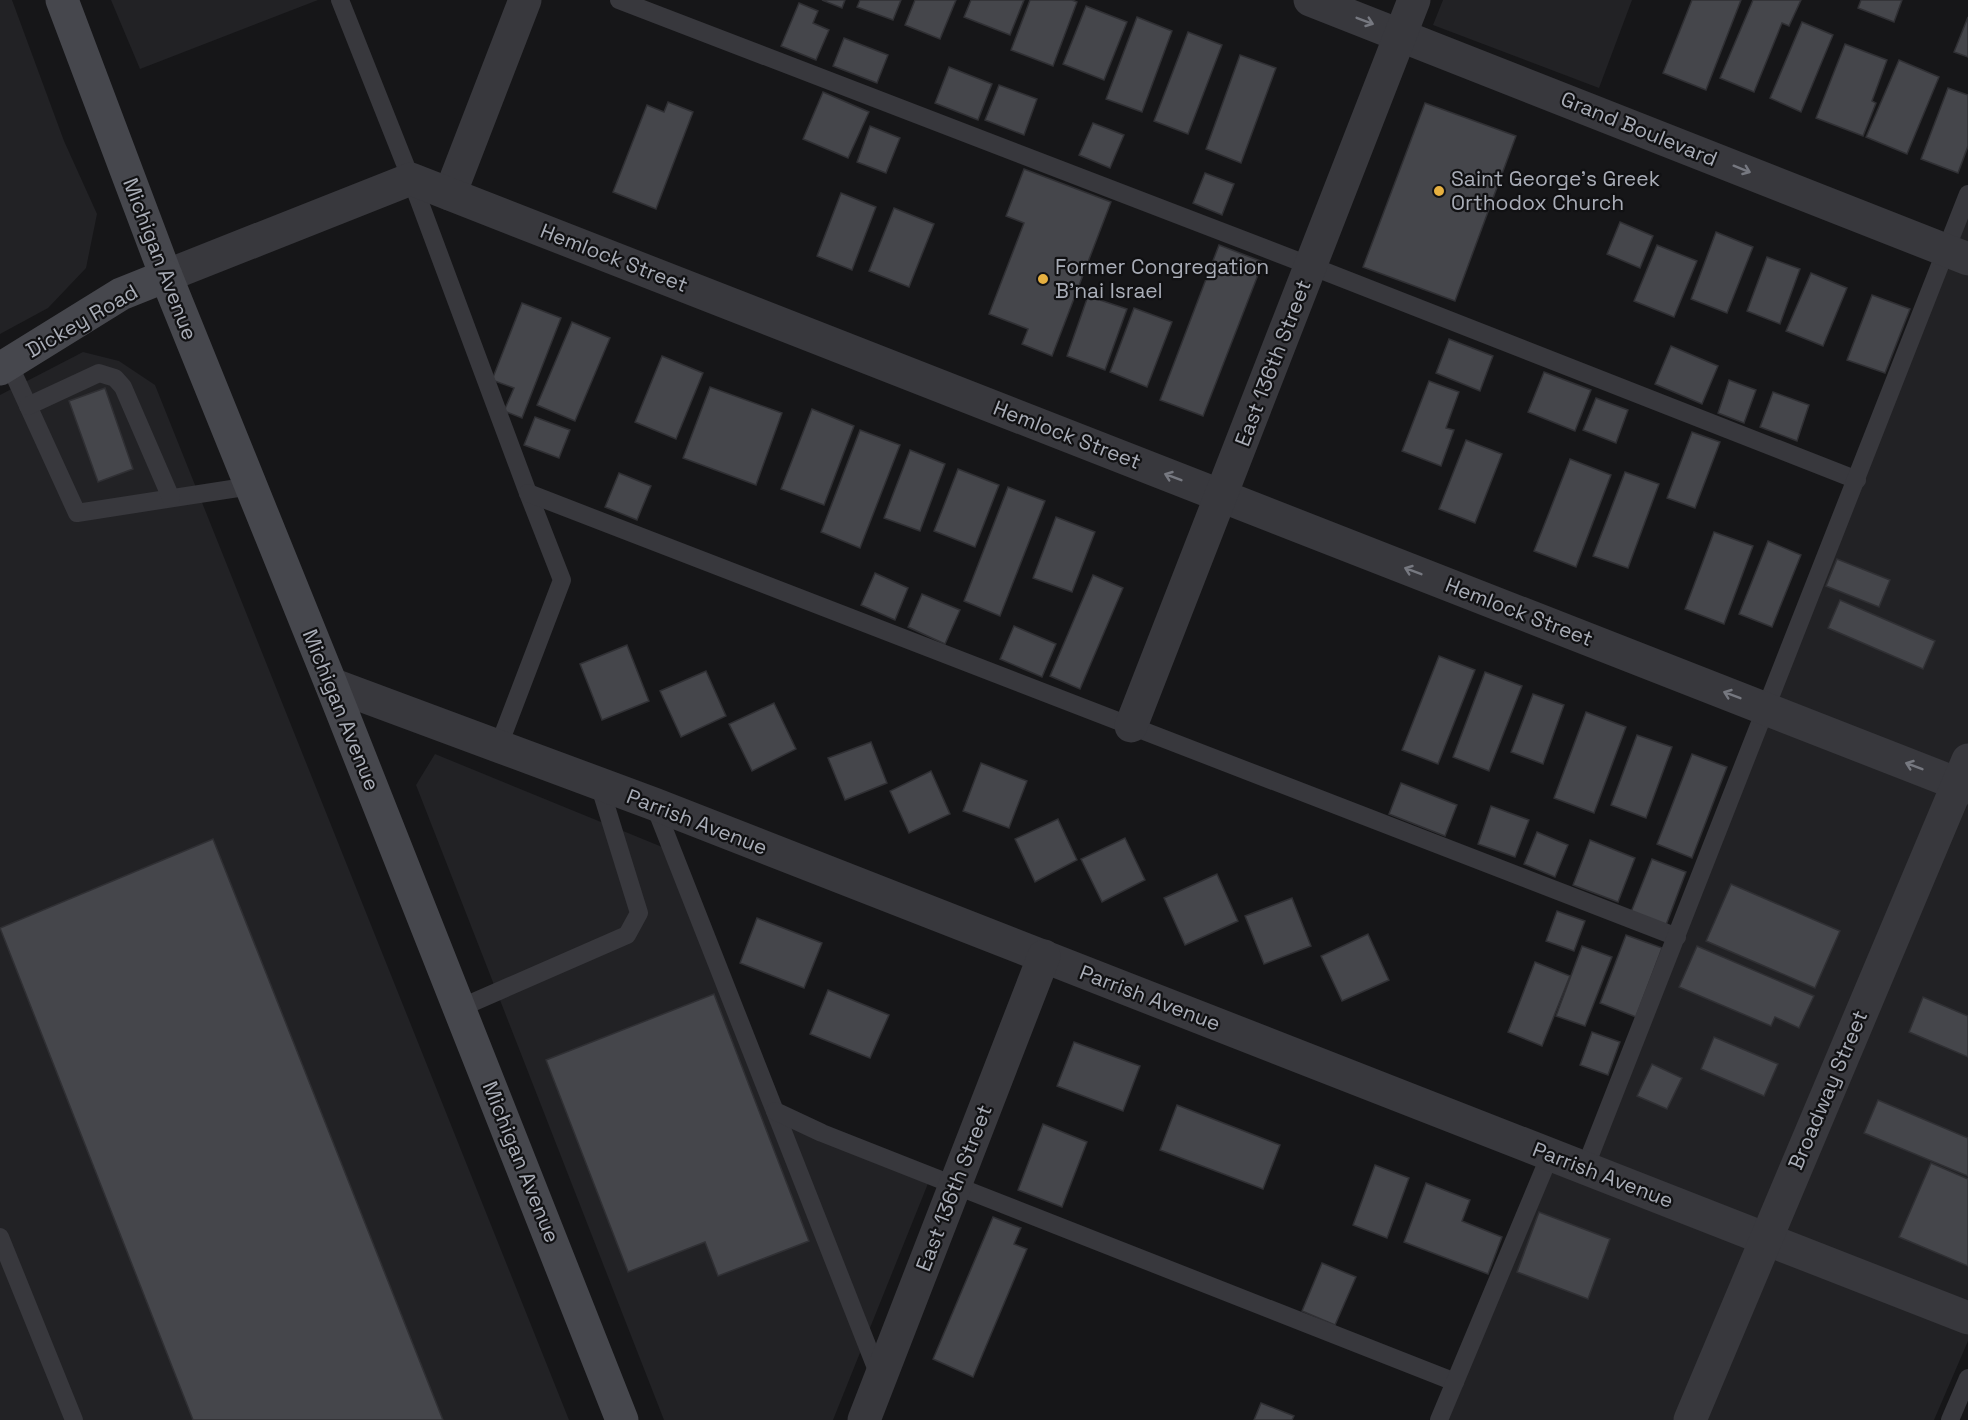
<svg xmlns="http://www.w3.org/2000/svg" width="1968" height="1420" viewBox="0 0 1968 1420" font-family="'Space Grotesk',sans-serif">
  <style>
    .built { fill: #222225 }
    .building { fill: #45464b; stroke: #303034; stroke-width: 1.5 }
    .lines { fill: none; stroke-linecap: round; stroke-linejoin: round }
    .service { stroke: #38383d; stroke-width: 18 }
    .minor { stroke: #38383d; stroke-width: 33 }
    .tertiary { stroke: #38383d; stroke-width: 33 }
    .secondary { stroke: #46474d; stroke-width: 33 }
    .oneway { stroke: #767880 }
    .poi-dot { fill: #e6b040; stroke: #111113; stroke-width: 2 }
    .labels { text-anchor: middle; stroke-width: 4.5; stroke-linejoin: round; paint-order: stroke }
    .street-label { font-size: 21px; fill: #a9adb7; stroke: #111113 }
    .poi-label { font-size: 21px; fill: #a9adb7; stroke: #111113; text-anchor: start }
  </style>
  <rect width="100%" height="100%" fill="#161618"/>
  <g class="built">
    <path d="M0,0H12L64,141L97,214L86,268L48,308L0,334Z"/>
    <path d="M111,0H318L140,69Z"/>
    <path d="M1443,0H1632L1599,88L1433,25Z"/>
    <path d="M1968,194V1341L1934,1420H1439L1540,1180L1596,1140Z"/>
    <path d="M83,352L119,361L155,385L569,1420H0V395Z"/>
    <path d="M435,754L672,851L775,1111L931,1176L833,1420H664L416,785Z"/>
  </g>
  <g class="building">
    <path d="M822,0H845L842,8Z"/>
    <path d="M860,0H901L893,20L857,7Z"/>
    <path d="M915,0H956L940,39L905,25Z"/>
    <path d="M971,0H1024L1010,35L964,17Z"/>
    <path d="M1030,0H1072L1077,2L1053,66L1011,50Z"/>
    <path d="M1692,0H1741L1706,90L1663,73Z"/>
    <path d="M1753,0H1801L1789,26L1782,23L1754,92L1720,78Z"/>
    <path d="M1861,0H1902L1894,22L1858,8Z"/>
    <path d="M799,3L818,11L813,23L829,30L816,60L781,46Z"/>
    <path d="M1086,6L1127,22L1104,80L1063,64Z"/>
    <path d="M1137,17L1172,31L1142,112L1106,99Z"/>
    <path d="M1968,17V57L1954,52Z"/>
    <path d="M1802,22L1833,35L1801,112L1770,98Z"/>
    <path d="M1188,32L1222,45L1188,134L1154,121Z"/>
    <path d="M844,38L888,55L877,83L833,66Z"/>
    <path d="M1845,44L1887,60L1872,101L1876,103L1863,136L1816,118Z"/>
    <path d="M1240,55L1276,68L1241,163L1206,149Z"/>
    <path d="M1899,60L1939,77L1907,154L1866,137Z"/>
    <path d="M949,67L992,84L978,120L935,103Z"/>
    <path d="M999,85L1037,99L1024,135L985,120Z"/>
    <path d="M1948,88L1968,95V146L1958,173L1921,159Z"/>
    <path d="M823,92L869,112L848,158L803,139Z"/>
    <path d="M668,102L693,112L656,209L613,192L647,105L664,112Z"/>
    <path d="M1425,103L1516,136L1455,301L1363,267Z"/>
    <path d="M1093,123L1124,135L1110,168L1079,155Z"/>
    <path d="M870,126L900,138L886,173L857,162Z"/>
    <path d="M1024,169L1111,202L1052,356L1022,344L1028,329L989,314L1024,223L1006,216Z"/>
    <path d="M1205,173L1234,184L1222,215L1193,203Z"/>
    <path d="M841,193L876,207L852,270L817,256Z"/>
    <path d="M894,208L934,224L909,287L869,271Z"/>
    <path d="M1620,222L1653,236L1640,268L1607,254Z"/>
    <path d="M1716,232L1753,247L1727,313L1691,299Z"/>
    <path d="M1219,245L1263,262L1203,416L1160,400Z"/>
    <path d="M1657,245L1697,261L1674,317L1634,301Z"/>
    <path d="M1767,257L1800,269L1780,324L1747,311Z"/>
    <path d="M1811,273L1847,288L1823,346L1786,331Z"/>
    <path d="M1872,295L1910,309L1885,373L1847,360Z"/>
    <path d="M1088,296L1127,309L1105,370L1067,356Z"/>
    <path d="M522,303L561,318L522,418L504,411L514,388L492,380Z"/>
    <path d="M1134,308L1172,322L1147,387L1110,372Z"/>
    <path d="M572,322L610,338L575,421L537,405Z"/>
    <path d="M1449,339L1493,356L1480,391L1436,373Z"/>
    <path d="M1671,346L1718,366L1702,404L1655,384Z"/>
    <path d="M662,356L703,373L676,439L635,422Z"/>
    <path d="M1544,372L1591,390L1575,431L1528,412Z"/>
    <path d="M1729,380L1756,390L1744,423L1718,413Z"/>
    <path d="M1429,381L1459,392L1446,428L1454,430L1441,466L1402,451Z"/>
    <path d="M710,387L782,413L756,485L683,458Z"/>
    <path d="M105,388L133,469L98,482L69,401Z"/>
    <path d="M1773,392L1809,405L1797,441L1760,427Z"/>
    <path d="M1596,398L1628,410L1616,443L1583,430Z"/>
    <path d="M812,409L854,426L824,505L781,489Z"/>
    <path d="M535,417L570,430L559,458L524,445Z"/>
    <path d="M860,430L900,445L860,548L821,532Z"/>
    <path d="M1692,432L1720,442L1695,508L1667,498Z"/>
    <path d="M1466,440L1502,454L1475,523L1439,509Z"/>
    <path d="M910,450L945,464L920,531L884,518Z"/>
    <path d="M1570,459L1611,475L1576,567L1534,551Z"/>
    <path d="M958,469L999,485L975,547L934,531Z"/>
    <path d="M1625,472L1659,484L1628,568L1593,556Z"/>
    <path d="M619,473L651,486L637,520L605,507Z"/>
    <path d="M1008,487L1045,501L1000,616L964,601Z"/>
    <path d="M1056,517L1095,532L1072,592L1033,578Z"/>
    <path d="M1714,532L1753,546L1724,624L1685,609Z"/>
    <path d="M1768,541L1801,555L1772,627L1739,614Z"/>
    <path d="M1837,559L1890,580L1879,607L1826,586Z"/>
    <path d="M875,573L908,588L895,620L861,605Z"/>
    <path d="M1093,575L1123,588L1080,689L1050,676Z"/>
    <path d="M922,594L960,610L945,644L908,627Z"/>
    <path d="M1840,600L1935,641L1923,669L1828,628Z"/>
    <path d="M1014,626L1056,644L1042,677L1000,659Z"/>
    <path d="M627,645L649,701L602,720L580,664Z"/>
    <path d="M1439,656L1475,670L1438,764L1402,750Z"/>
    <path d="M706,671L726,716L681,737L660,691Z"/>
    <path d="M1485,672L1522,686L1489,771L1453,757Z"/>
    <path d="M1533,694L1564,705L1543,764L1511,752Z"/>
    <path d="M774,703L796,749L752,771L729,724Z"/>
    <path d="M1586,712L1626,727L1594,813L1554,798Z"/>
    <path d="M1637,735L1672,747L1646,818L1611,805Z"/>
    <path d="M871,742L887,783L845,800L828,758Z"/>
    <path d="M1692,754L1727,767L1692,858L1657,844Z"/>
    <path d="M981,763L1027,781L1009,828L963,811Z"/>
    <path d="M931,771L950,814L909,833L890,791Z"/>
    <path d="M1401,783L1457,805L1445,836L1389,814Z"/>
    <path d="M1491,806L1529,820L1515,857L1478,844Z"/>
    <path d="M1058,819L1077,860L1035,882L1015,839Z"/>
    <path d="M1537,832L1568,845L1555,877L1524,864Z"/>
    <path d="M1125,838L1145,880L1102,902L1081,859Z"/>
    <path d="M213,839L443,1420H193L0,928Z"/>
    <path d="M1590,840L1635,858L1618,902L1573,885Z"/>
    <path d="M1652,859L1686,872L1666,925L1631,912Z"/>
    <path d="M1217,874L1238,921L1185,945L1164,898Z"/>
    <path d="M1731,884L1840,931L1815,988L1706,941Z"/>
    <path d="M1292,898L1311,946L1264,964L1245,916Z"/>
    <path d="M1557,911L1585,921L1574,951L1546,941Z"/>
    <path d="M757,918L822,943L804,988L740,963Z"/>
    <path d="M1368,934L1389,980L1342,1001L1321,956Z"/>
    <path d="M1626,935L1662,948L1636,1017L1600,1003Z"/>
    <path d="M1582,946L1612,957L1585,1026L1556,1016Z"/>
    <path d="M1697,946L1814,996L1799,1028L1775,1017L1771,1026L1679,987Z"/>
    <path d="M1535,962L1570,976L1542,1046L1508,1032Z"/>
    <path d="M828,990L889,1015L870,1058L810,1034Z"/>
    <path d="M714,994L809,1241L718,1276L705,1242L628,1272L546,1060Z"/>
    <path d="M1923,997L1968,1016V1057L1909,1032Z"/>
    <path d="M1592,1032L1620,1042L1608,1075L1580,1065Z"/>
    <path d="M1714,1037L1778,1064L1764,1096L1701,1069Z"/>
    <path d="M1074,1042L1140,1066L1123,1111L1057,1086Z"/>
    <path d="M1652,1064L1682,1078L1667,1109L1637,1096Z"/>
    <path d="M1878,1100L1968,1138V1176L1864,1133Z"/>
    <path d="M1177,1105L1280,1145L1263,1189L1160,1150Z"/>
    <path d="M1043,1124L1087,1142L1062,1207L1018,1190Z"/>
    <path d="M1931,1163L1968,1179V1266L1899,1237Z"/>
    <path d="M1375,1165L1409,1178L1387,1238L1353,1225Z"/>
    <path d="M1426,1183L1470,1200L1462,1221L1502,1237L1488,1274L1404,1242Z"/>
    <path d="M1539,1212L1610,1239L1588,1299L1517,1272Z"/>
    <path d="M993,1217L1021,1228L1014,1244L1027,1249L973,1377L933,1359Z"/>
    <path d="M1322,1263L1356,1277L1335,1325L1302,1311Z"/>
    <path d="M1261,1403L1294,1416L1292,1420H1254Z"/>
  </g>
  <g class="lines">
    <g class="service">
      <path d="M340,0L411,179L528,493L562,580L499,745"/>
      <path d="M619,0L1311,266L1857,480"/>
      <path d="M9,364L77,513L251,486"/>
      <path d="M28,406L99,373L115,378L123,387L171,498"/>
      <path d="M528,493L1677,937"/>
      <path d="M654,804L880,1378"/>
      <path d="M460,1008L627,935L639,913L599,784"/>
      <path d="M775,1111L822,1133L931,1176L1455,1382"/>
      <path d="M1585,1168L1968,194"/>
      <path d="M0,1237L74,1420"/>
      <path d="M1439,1420L1550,1155"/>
      <path d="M1950,1420L1968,1378"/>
    </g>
    <g class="minor">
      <path d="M1310,0L1968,259"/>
      <path d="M450,194L525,0"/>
      <path d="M166,276L411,179L1968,788"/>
      <path d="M331,684L654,804L1968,1318"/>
      <path d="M1131,726L1414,0"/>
      <path d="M864,1420L1044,956"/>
    </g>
    <path class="tertiary" d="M1690,1420L1968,760"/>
    <g class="secondary">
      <path d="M62,0L166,276L331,684L622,1420"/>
      <path d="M0,369L121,294L166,276"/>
    </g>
  </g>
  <defs><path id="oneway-shaft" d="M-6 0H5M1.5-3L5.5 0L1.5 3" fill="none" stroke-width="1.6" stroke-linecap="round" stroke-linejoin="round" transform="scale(1.5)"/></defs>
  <g class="oneway">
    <use href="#oneway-shaft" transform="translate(1365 21) rotate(21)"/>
    <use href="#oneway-shaft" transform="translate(1742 169) rotate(22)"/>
    <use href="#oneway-shaft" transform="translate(1173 477) rotate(-159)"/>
    <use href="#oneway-shaft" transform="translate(1413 571) rotate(-159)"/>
    <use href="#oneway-shaft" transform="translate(1732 695) rotate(-159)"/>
    <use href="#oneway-shaft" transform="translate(1914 766) rotate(-159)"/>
  </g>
  <g class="poi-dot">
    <circle cx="1439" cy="191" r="6"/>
    <circle cx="1043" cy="279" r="6"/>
  </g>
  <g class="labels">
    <g class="street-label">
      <text transform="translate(1639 129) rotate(22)" y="7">Grand Boulevard</text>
      <text transform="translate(614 258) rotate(21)" y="7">Hemlock Street</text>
      <text transform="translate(160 259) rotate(69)" y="7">Michigan Avenue</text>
      <text transform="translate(82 321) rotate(-30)" y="7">Dickey Road</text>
      <text transform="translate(1273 363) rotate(-69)" y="7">East 136th Street</text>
      <text transform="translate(1067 435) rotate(21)" y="7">Hemlock Street</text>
      <text transform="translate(1519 612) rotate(21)" y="7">Hemlock Street</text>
      <text transform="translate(341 710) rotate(68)" y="7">Michigan Avenue</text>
      <text transform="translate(697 822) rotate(21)" y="7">Parrish Avenue</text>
      <text transform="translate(1150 998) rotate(21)" y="7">Parrish Avenue</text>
      <text transform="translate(1828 1090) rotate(-67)" y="7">Broadway Street</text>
      <text transform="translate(521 1162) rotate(68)" y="7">Michigan Avenue</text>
      <text transform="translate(1603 1175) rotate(21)" y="7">Parrish Avenue</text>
      <text transform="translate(954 1188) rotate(-69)" y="7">East 136th Street</text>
    </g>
    <g class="poi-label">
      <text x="1451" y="186">Saint George's Greek<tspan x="1451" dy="24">Orthodox Church</tspan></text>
      <text x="1055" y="274">Former Congregation<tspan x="1055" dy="24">B'nai Israel</tspan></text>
    </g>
  </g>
</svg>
